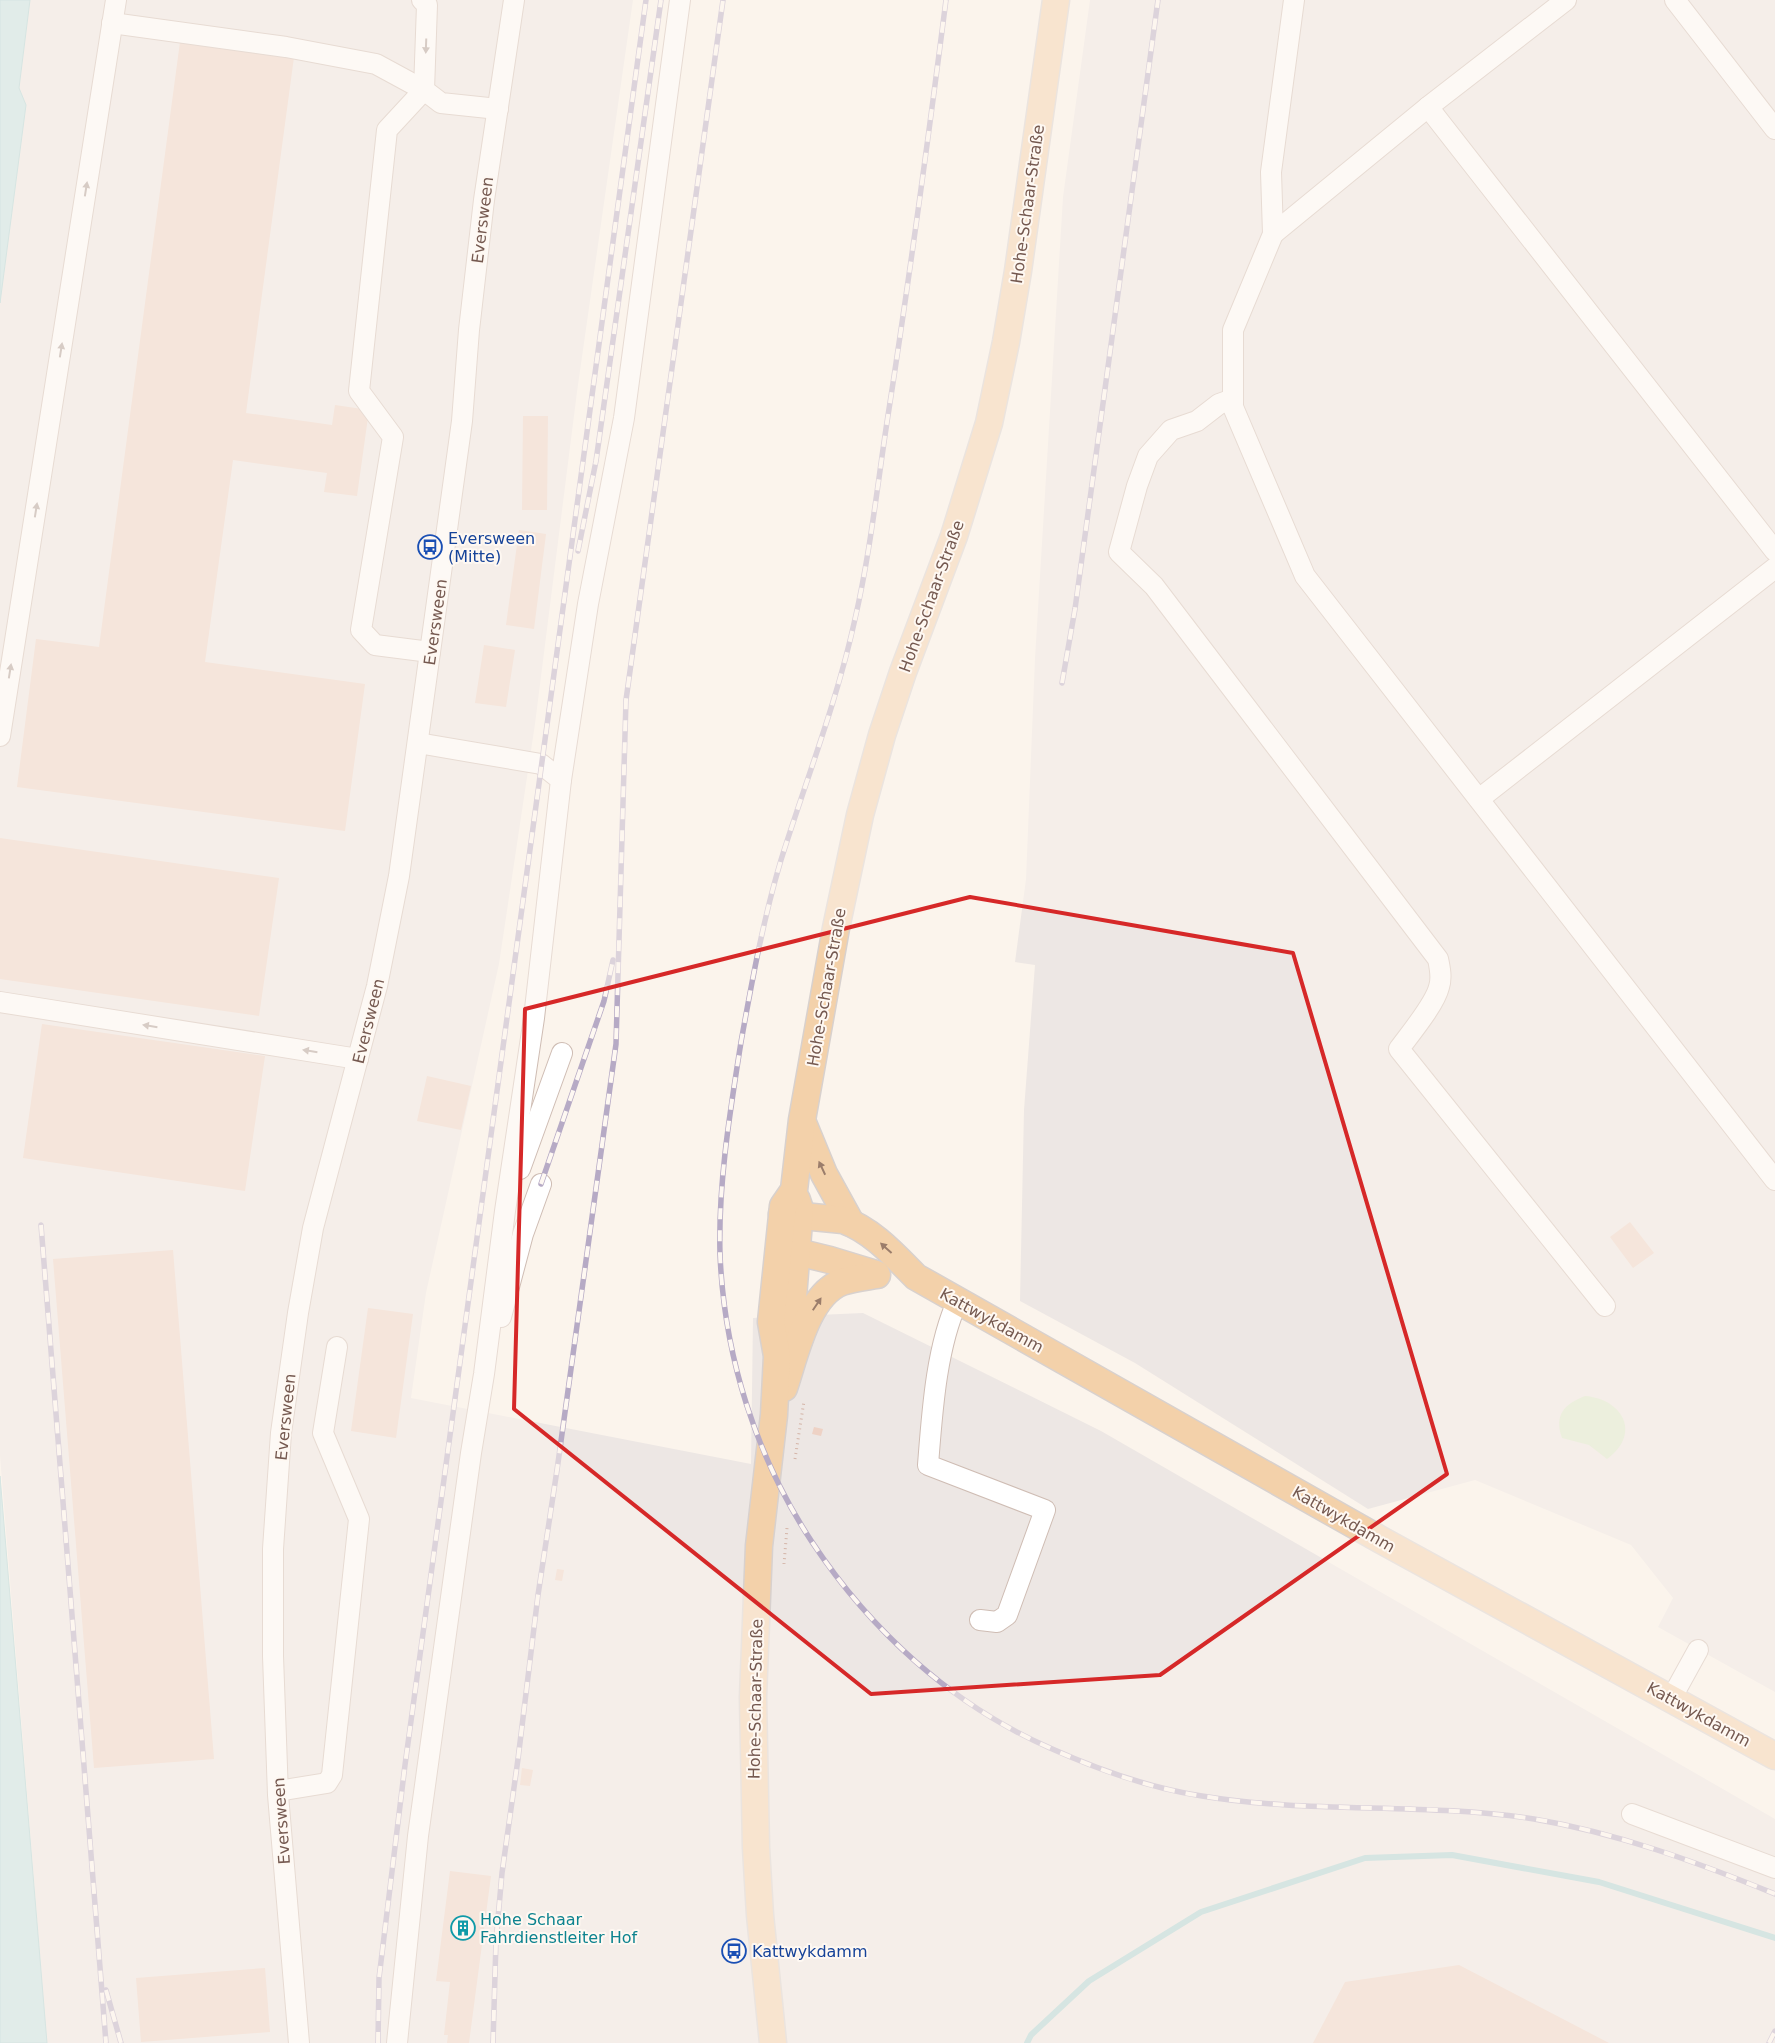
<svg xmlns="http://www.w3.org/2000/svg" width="1775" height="2043" viewBox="0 0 1775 2043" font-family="'DejaVu Sans',sans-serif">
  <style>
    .industrial { fill: #ede7e4 }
    .green { fill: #dae8ca }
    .water { fill: #c1e2e4; stroke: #a8d2d5 }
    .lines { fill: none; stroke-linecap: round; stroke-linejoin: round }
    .stream { stroke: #a8d2d5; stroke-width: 6 }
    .building { fill: #eed2c5 }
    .minor-casing { stroke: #cfbdb4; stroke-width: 22 }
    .major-casing { stroke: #d8d1ce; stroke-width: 29 }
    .path { stroke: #d4b5a8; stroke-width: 3; stroke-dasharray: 1 4; stroke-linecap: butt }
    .minor { stroke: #fff; stroke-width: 20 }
    .major { stroke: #f3d1aa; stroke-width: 26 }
    .rail-casing { stroke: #b6aac5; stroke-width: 5.5 }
    .rail { stroke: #fef8f2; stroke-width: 4; stroke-dasharray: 11; stroke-linecap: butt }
    .oneway { fill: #ac9b96 }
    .oneway2 { fill: #9b7d6b }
    .marked { fill: none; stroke: #d62828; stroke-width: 4; stroke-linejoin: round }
    .labels { text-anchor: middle; stroke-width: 4; stroke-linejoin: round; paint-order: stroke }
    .street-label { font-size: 16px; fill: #755950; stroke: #fef8f2 }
    .transit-label { font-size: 16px; fill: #164399; stroke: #fef8f2; text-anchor: start }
    .culture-label { font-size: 16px; fill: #0d838f; stroke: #fef8f2; text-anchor: start }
  </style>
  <rect width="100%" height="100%" fill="#fbf4ec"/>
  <g class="industrial">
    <path d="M30,0H633L577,392L535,724L499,964L426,1293L411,1398L751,1464L753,1318L863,1313L1101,1431L1775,1819V2043H47L0,1456V303L26,105L19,88Z"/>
    <path d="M1090,0H1775V1692L1658,1627L1673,1598L1631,1545L1475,1480L1368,1509L1135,1363L1020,1301L1024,1110L1035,965L1015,962L1026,879L1035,658L1063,197Z"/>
  </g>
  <path class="green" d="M1585,1396C1623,1399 1642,1434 1607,1459L1589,1445L1562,1438C1554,1415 1564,1404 1585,1396Z"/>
  <g class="water">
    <path d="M0,0H30L19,88L26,105L0,303Z"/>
    <path d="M0,1476L47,2043H0Z"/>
  </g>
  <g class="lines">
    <path class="stream" d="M1027,2043L1031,2035L1089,1981L1201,1912L1365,1858L1452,1855L1599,1882L1775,1938"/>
  </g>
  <g class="building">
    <path d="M180,42L294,57L246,413L332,425L335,405L369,410L357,496L324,492L327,473L233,460L205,662L365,684L345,831L17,787L36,639L99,647Z"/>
    <path d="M523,416H548L547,510H522Z"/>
    <path d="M519,530L546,534L534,629L506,625Z"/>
    <path d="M484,645L515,650L506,707L475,703Z"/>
    <path d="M0,838L279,878L259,1016L0,979Z"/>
    <path d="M42,1024L265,1056L245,1191L23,1158Z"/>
    <path d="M427,1076L471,1086L461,1130L417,1121Z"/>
    <path d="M1630,1222L1654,1253L1633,1268L1610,1237Z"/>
    <path d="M173,1250L214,1759L94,1768L53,1259Z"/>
    <path d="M368,1308L413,1314L396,1438L351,1431Z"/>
    <path d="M814,1427L823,1429L821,1436L812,1434Z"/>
    <path d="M557,1569L564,1570L562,1581L555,1580Z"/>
    <path d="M522,1768L533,1770L530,1786L520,1785Z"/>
    <path d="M450,1871L491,1876L469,2043H447L448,2035H444L450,1982L436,1981Z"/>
    <path d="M1459,1965L1609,2043H1313L1345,1982Z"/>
    <path d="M265,1968L270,2032L141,2042L136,1978Z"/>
  </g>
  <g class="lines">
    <g class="minor-casing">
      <g id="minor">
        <path d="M422,0L427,5L424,90L441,103L498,109"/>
        <path d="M1294,0L1271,172L1273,234L1233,330V407L1305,576L1775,1180"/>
        <path d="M1675,0L1775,129"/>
        <path d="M112,23L286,47L376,64L424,90L387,130L359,391L393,437L361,630L375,645L430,652"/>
        <path d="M1428,107L1775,551"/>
        <path d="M1273,234L1428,107L1566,0"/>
        <path d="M1233,399L1219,404L1197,421L1171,430L1148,456L1137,486L1119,552L1154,586L1438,959C1440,968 1442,978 1439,987C1435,1004 1410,1034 1399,1049L1605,1306"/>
        <path d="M0,736L116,0"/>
        <path d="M561,780L588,604L624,418L680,0"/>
        <path d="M1479,799L1775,568"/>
        <path d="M0,1002L358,1059"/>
        <path d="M520,1169L562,1053"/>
        <path d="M958,1300C936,1347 932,1414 928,1465L1045,1510L1007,1615L997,1622L980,1620"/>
        <path d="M501,1317L523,1234L541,1184"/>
        <path d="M1671,1699L1698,1650"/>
        <path d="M278,1791L327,1783L332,1775L359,1519L323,1433L337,1347"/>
        <path d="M1632,1814L1775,1868"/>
        <path d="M299,2043L278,1795L273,1656V1549L281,1433L298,1313L313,1228L377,986L399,876L462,421L469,330L484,200L514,0"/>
        <path d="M397,2043L418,1836L471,1453L484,1374L505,1211L534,1018L561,780L541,764L418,743"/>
      </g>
    </g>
    <g class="major-casing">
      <g id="major">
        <path d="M803,1123L824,1174L851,1223"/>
        <path d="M782,1214L843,1220C872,1230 895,1256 916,1277L1381,1540L1775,1756"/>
        <path d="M781,1248L830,1260L876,1274"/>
        <path d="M782,1344L791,1323L800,1209L797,1200"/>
        <path d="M784,1388C795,1356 807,1295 842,1282C853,1278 865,1277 877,1275"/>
        <path d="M773,2043L760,1915L756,1848L753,1697L759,1546L774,1415L777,1356L771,1322L783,1206L794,1190L802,1120L836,928L860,815L882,735L903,672L954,536L989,423L1006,342L1018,271L1056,0"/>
      </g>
    </g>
    <g class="path">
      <path d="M795,1459L804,1401"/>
      <path d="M784,1564L787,1528"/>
    </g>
    <use href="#minor" class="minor"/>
    <use href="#major" class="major"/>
    <g class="rail-casing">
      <g id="rail">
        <path d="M946,0C928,141 909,281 887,422C877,488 870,554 855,619C837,702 806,780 781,860C763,920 752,981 741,1042C730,1112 718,1184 720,1254C724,1356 756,1457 812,1542C871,1631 952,1705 1050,1748C1099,1770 1149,1788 1202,1796C1311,1814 1424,1802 1534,1819C1617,1833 1697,1862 1775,1894"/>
        <path d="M578,551L596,461L661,0"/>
        <path d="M1062,683L1075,609L1158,0"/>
        <path d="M541,1184L604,1001L613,960"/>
        <path d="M41,1225L106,2043"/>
        <path d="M106,1990L121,2043"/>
        <path d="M378,2043L379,1978L405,1765L646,0"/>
        <path d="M493,2043L496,1941L502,1873L518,1759L538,1595L557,1470L616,1044L626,700L723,0"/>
        <path d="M1769,2043L1775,2031"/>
      </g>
    </g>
    <use href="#rail" class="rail"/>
  </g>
  <defs><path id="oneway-solid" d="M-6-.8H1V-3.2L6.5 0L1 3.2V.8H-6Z" transform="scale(1.25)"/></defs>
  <g class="oneway">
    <use href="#oneway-solid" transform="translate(426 46) rotate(92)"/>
    <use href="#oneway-solid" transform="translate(86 189) rotate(-81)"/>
    <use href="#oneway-solid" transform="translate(61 350) rotate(-81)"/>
    <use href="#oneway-solid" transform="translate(36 510) rotate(-81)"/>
    <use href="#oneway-solid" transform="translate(10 671) rotate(-81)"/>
    <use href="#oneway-solid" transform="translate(150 1026) rotate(-171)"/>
    <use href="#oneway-solid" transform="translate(310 1051) rotate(-171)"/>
  </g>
  <g class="oneway2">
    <use href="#oneway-solid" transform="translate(822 1168) rotate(-115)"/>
    <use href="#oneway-solid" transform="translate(886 1248) rotate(-138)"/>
    <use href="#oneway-solid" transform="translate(817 1304) rotate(-56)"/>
  </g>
  <path d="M0 0H1775V2043H0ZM970,897L1293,953L1447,1474L1160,1675L871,1694L514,1409L525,1009Z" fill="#fbf4ec" fill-opacity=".55" fill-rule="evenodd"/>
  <path class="marked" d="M970,897L1293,953L1447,1474L1160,1675L871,1694L514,1409L525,1009Z"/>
  <defs>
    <g id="bus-ring" transform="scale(1.25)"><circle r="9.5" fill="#fef8f2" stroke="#1a4fb4" stroke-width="1.5"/><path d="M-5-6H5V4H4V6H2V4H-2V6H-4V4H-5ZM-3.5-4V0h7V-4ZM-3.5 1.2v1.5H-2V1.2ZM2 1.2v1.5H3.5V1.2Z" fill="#1a4fb4"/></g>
    <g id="building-ring" transform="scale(1.25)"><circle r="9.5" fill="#fef8f2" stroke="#0f9aa8" stroke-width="1.5"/><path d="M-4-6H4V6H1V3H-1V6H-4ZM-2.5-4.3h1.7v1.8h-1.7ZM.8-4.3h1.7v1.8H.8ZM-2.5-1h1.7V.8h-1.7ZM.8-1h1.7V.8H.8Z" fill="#0f9aa8"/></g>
  </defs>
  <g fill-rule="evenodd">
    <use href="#bus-ring" x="430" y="547"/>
    <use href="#building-ring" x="463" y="1928"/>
    <use href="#bus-ring" x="734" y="1951"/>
  </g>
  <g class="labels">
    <g class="street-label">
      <text transform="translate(1027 204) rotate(-82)" y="6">Hohe-Schaar-Straße</text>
      <text transform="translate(482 220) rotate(-83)" y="6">Eversween</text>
      <text transform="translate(931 596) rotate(-70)" y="6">Hohe-Schaar-Straße</text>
      <text transform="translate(435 622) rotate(-82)" y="6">Eversween</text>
      <text transform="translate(826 987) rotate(-80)" y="6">Hohe-Schaar-Straße</text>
      <text transform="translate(368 1021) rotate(-76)" y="6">Eversween</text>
      <text transform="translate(992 1320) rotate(29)" y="6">Kattwykdamm</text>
      <text transform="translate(285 1417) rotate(-84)" y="6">Eversween</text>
      <text transform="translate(1344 1519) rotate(30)" y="6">Kattwykdamm</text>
      <text transform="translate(755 1699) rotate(-89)" y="6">Hohe-Schaar-Straße</text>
      <text transform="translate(1699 1714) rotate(29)" y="6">Kattwykdamm</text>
      <text transform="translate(281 1821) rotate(-94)" y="6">Eversween</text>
    </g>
    <g class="transit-label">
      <text x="448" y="544">Eversween<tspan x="448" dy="18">(Mitte)</tspan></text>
      <text x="752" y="1957">Kattwykdamm</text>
    </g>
    <g class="culture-label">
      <text x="480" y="1925">Hohe Schaar<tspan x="480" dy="18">Fahrdienstleiter Hof</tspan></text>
    </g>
  </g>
</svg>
